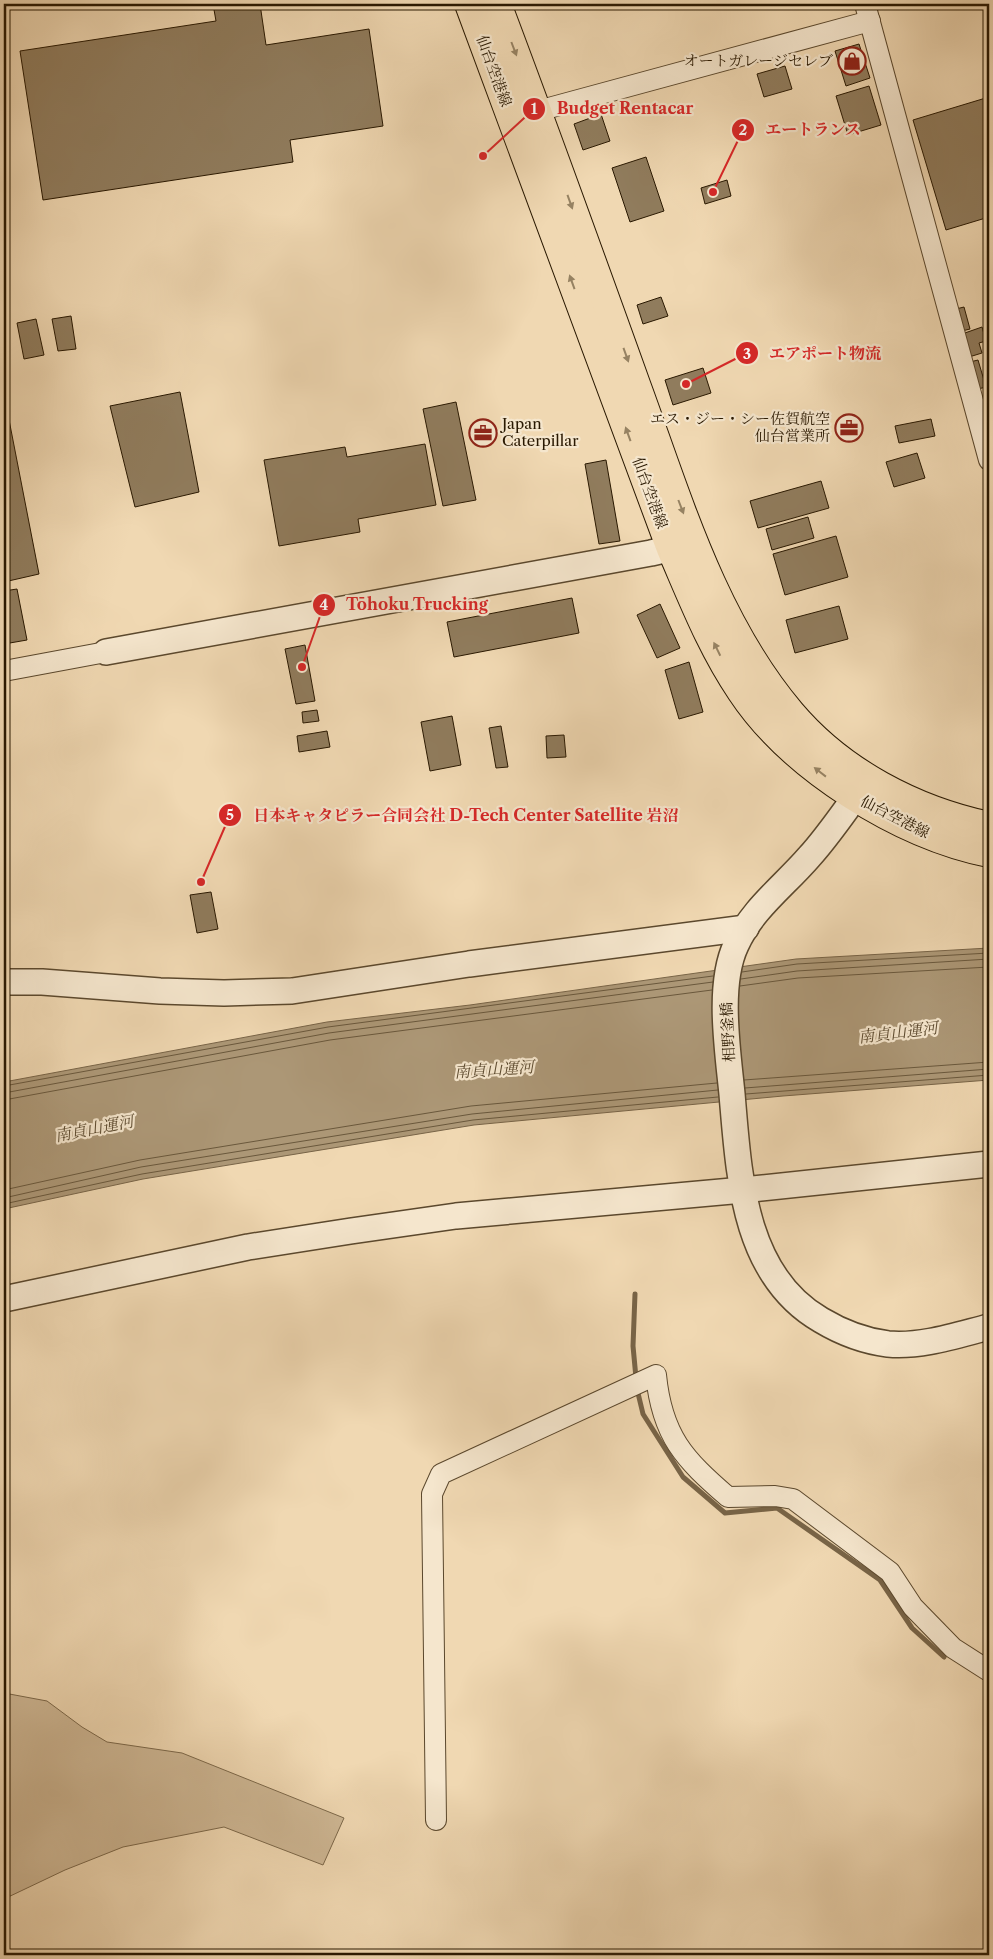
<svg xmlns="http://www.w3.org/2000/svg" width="993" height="1959" viewBox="0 0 993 1959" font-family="'Libre Caslon Text','Noto Serif JP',serif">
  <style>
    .green { fill: #ceb794; stroke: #7c684a }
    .water { fill: #ac9776; stroke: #786447 }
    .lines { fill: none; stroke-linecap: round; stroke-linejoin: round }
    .shore { stroke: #6a583c; stroke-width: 1 }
    .stream { stroke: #786447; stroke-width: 5 }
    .building { fill: #907c5d; stroke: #291801 }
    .minor-casing { stroke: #5b482d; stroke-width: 22 }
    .tertiary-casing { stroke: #5b482d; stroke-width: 28 }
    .primary-casing { stroke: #291801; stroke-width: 30 }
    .minor { stroke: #f5e6cd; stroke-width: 20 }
    .tertiary { stroke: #f5e6cd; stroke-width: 25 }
    .primary { stroke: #f0d8b2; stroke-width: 28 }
    .oneway { fill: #968262 }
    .labels { text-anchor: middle; stroke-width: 4.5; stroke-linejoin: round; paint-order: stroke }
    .poi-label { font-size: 15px; fill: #291801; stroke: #f5e6cd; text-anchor: end }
    .street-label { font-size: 15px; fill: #291801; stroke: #f5e6cd }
    .water-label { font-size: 16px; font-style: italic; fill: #5d4b30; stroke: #f5e6cd }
    .leader { fill: none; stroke: #d62828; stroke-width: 2 }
    .callout-dot { fill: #d62828; stroke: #f5e6cd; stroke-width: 2 }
    .mark-label { font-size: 15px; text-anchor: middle; font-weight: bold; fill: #fff }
    .callout-label { font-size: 16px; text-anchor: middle; font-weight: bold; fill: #d62828; stroke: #f5e6cd; stroke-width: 4.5; stroke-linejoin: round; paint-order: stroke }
  </style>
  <rect width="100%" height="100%" fill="#f0d8b2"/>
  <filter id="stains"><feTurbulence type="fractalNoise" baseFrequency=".004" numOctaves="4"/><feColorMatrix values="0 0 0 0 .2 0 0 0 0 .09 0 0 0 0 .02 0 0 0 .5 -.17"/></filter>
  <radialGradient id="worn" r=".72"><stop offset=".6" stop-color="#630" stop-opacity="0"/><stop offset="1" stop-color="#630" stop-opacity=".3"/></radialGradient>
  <path class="green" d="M4,1693L47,1701L82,1727L107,1742L182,1753L344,1818L323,1865L224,1827L123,1847L65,1870L4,1899Z"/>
  <path class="water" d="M989,948V1080L783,1096L474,1125L143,1179L4,1209V1082L327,1022L470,1005L796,959Z"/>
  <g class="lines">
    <g class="shore">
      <path d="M742,972L797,964L989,953"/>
      <path d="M741,979L797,971L989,959"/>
      <path d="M740,986L798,978L989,967"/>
      <path d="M744,1080L989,1062"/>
      <path d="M4,1086L328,1027L713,976"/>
      <path d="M745,1088L989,1069"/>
      <path d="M4,1093L329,1033L713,982"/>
      <path d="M746,1094L989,1075"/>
      <path d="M4,1100L330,1040L712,990"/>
      <path d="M4,1190L140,1160L471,1106L717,1083"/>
      <path d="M4,1198L141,1167L472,1114L718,1090"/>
      <path d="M4,1204L142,1174L473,1120L718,1097"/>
    </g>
    <g class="stream">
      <path d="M635,1294L633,1346L636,1378"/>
      <path d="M637,1389L643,1414L683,1477L725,1513L777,1508L880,1580L912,1628L944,1657"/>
    </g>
  </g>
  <g class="building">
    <path d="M213,4H260L266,45L369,29L383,126L290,140L293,162L43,200L20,51L216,21Z"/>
    <path d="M859,44L870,78L846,86L835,51Z"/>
    <path d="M785,66L792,89L764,97L757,74Z"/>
    <path d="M869,86L881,125L848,135L836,96Z"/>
    <path d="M989,97V217L946,230L913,120Z"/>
    <path d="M601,114L610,141L583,150L574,124Z"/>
    <path d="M646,157L664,211L630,222L612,168Z"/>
    <path d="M727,180L731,196L705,204L701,188Z"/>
    <path d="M661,297L668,316L643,324L637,305Z"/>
    <path d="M964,307L970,329L962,331L956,309Z"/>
    <path d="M71,316L76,349L58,351L52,319Z"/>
    <path d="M36,319L44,355L24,359L17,323Z"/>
    <path d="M982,327L986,341L979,343L982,353L969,357L962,334Z"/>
    <path d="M978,360L986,387L978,389L970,362Z"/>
    <path d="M703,368L711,393L673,405L665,380Z"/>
    <path d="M180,392L199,492L135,507L110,406Z"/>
    <path d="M4,394L39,574L4,582Z"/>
    <path d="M456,402L476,500L443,506L423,409Z"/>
    <path d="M931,419L935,436L899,443L895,426Z"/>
    <path d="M425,444L436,505L358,519L360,532L279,546L264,460L345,447L347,457Z"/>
    <path d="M917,453L925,478L894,487L886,462Z"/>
    <path d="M606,460L620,541L599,544L585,464Z"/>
    <path d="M821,481L829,508L758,528L750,501Z"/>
    <path d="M808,517L814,538L772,550L766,529Z"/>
    <path d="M836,536L848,577L785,595L773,554Z"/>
    <path d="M17,589L27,640L4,644V591Z"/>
    <path d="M572,598L579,633L454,657L447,622Z"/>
    <path d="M660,604L680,648L657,658L637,615Z"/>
    <path d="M839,606L848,639L795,653L786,620Z"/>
    <path d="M305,645L315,701L296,704L285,649Z"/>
    <path d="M689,662L703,712L679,719L665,670Z"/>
    <path d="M317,710L319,721L303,723L302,712Z"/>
    <path d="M452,716L461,765L430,771L421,722Z"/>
    <path d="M501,726L508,767L496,768L489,728Z"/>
    <path d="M327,731L330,747L299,752L297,736Z"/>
    <path d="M564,735L566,757L547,758L546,736Z"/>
    <path d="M211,892L218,929L197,933L190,895Z"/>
  </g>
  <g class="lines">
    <g class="minor-casing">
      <g id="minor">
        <path d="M865,4L989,460"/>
        <path d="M523,115L870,21"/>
        <path d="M4,671L106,652"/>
        <path d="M436,1820L432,1494L441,1474L656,1375C662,1436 684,1459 728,1497L775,1496L793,1499L890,1572L913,1607L953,1648L989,1671"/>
      </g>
    </g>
    <g class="tertiary-casing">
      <g id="tertiary">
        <path d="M106,652L651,553L690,544"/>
        <path d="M867,781C848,806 830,834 809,857C784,886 752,909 736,945C717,985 728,1052 732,1094C739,1175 743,1275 821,1320C841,1332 864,1341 888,1344C922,1347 957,1335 989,1327"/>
        <path d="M4,982H42L160,991L224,993L292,991L469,964L746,928"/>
        <path d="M4,1299L248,1247L351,1231L456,1216L743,1190L989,1164"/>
      </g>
    </g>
    <g class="primary-casing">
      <g id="primary">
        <path d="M469,4L671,549C692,597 711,647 741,691C792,768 900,835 989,853"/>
        <path d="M497,4C545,131 591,259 637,387C678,499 713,621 791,713C841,772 914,810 989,826"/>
      </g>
    </g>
    <use href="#minor" class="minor"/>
    <use href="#tertiary" class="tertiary"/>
    <use href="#primary" class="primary"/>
  </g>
  <defs><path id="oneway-solid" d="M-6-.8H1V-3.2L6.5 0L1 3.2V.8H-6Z" transform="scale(1.25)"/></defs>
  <g class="oneway">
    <use href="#oneway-solid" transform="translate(514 49) rotate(69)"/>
    <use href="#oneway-solid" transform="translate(570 202) rotate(70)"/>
    <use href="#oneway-solid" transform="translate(572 282) rotate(-110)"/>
    <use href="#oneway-solid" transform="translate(626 355) rotate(70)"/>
    <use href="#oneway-solid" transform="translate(628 434) rotate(-110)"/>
    <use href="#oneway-solid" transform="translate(681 507) rotate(69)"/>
    <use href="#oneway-solid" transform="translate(717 649) rotate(-116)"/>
    <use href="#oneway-solid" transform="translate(820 772) rotate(-142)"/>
  </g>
  <defs>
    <g id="shop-ring" transform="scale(1.4375)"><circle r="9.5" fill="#f5e6cd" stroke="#8f2418" stroke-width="1.5"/><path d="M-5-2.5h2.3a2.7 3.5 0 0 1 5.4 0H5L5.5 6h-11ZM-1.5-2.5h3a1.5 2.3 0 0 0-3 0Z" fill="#8f2418"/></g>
    <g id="office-ring" transform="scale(1.4375)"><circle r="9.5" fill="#f5e6cd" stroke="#8f2418" stroke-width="1.5"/><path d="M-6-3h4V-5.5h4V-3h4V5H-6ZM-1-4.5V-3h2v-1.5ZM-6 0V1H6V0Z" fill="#8f2418"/></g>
  </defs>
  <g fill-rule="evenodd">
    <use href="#shop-ring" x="852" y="61"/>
    <use href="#office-ring" x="849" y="428"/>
    <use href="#office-ring" x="483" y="433"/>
  </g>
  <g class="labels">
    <g class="poi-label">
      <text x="833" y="66">オートガレージセレブ</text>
      <text x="830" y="424">エス・ジー・シー佐賀航空<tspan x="830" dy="17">仙台営業所</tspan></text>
      <text x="502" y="429" text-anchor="start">Japan<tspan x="502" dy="17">Caterpillar</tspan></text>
    </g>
    <g class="street-label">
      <text transform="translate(494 71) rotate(70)" y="5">仙台空港線</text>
      <text transform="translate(650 493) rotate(70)" y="5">仙台空港線</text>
      <text transform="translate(895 817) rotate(27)" y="5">仙台空港線</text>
      <text transform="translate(728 1032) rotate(-93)" y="5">相野釜橋</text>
    </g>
    <g class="water-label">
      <text transform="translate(898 1032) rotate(-7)" y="6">南貞山運河</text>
      <text transform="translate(494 1069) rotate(-4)" y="6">南貞山運河</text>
      <text transform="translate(94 1128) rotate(-11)" y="6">南貞山運河</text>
    </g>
  </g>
  <path class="leader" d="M483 156L534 109M713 192L743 130M686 384L747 353M302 667L324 605M201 882L230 815"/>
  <g class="callout-dot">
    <circle cx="483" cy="156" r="5"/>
    <circle cx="713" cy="192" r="5"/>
    <circle cx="686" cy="384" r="5"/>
    <circle cx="302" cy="667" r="5"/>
    <circle cx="201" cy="882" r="5"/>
    <circle cx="534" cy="109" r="12"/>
    <circle cx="743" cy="130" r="12"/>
    <circle cx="747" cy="353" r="12"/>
    <circle cx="324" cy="605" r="12"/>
    <circle cx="230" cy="815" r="12"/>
  </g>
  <g class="mark-label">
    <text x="534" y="114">1</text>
    <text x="743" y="135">2</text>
    <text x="747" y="359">3</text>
    <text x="324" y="610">4</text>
    <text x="230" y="820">5</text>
  </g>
  <g class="callout-label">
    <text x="625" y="114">Budget Rentacar</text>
    <text x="813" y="135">エートランス</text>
    <text x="825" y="359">エアポート物流</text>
    <text x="417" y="610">Tōhoku Trucking</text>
    <text x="466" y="821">日本キャタピラー合同会社 D-Tech Center Satellite 岩沼</text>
  </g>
  <rect width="993" height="1959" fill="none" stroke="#f0d8b2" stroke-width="20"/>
  <rect x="5" y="5" width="983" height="1949" fill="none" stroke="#291801" stroke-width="2.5"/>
  <rect x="10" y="10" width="973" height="1939" fill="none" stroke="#291801"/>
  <rect width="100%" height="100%" filter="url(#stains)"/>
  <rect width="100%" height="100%" fill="url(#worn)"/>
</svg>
